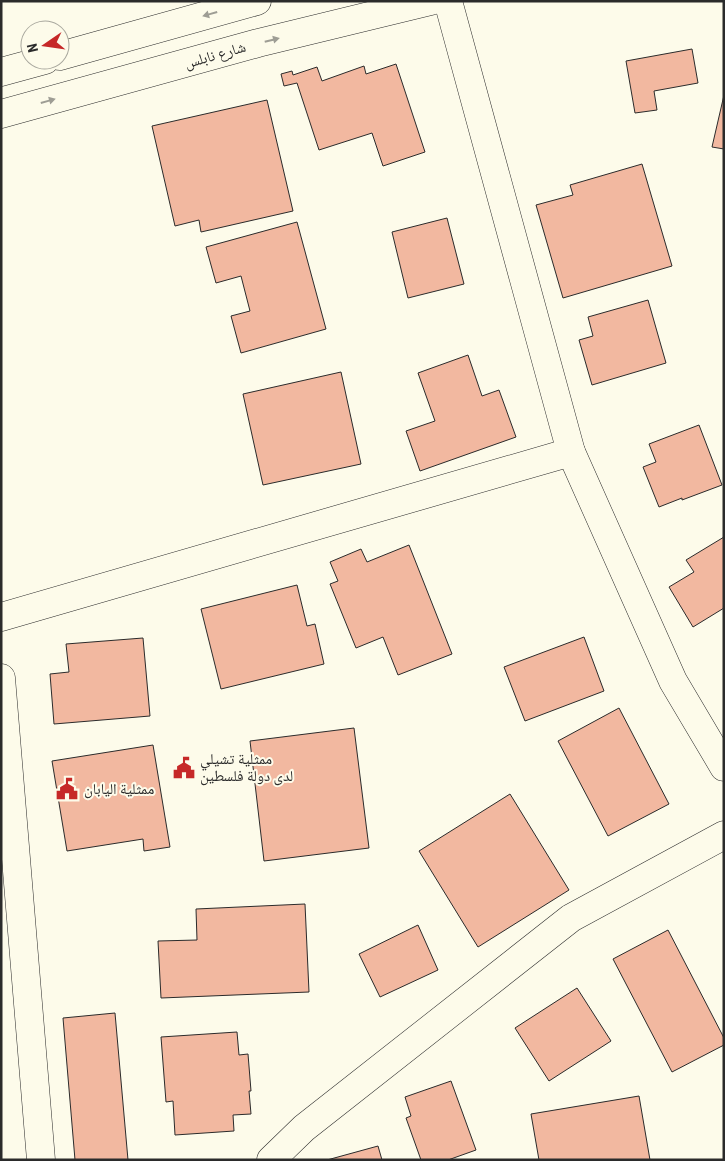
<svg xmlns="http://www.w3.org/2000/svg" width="725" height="1161" viewBox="0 0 725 1161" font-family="'Roboto Condensed','Noto Naskh Arabic',sans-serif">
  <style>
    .building { fill: #f2b8a0; stroke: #2b2b2b }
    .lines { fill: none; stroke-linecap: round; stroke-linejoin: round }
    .street-casing { stroke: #2b2b2b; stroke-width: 29 }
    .secondary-casing { stroke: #2b2b2b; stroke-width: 29 }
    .street { stroke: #fdfbea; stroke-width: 28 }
    .secondary { stroke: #fdfbea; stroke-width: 28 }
    .oneway { fill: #9e9d94 }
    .labels { text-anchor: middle; stroke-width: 4; stroke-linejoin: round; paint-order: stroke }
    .street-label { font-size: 15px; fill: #2b2b2b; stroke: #fdfbea }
    .poi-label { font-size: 15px; fill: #2b2b2b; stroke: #fdfbea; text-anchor: start }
  </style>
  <rect width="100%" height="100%" fill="#fdfbea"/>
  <g class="building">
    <path d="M692,49L698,83L654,91L657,110L635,113L626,61Z"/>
    <path d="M396,64L425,152L383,166L372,133L319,150L297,83L284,86L281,74L292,71L293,75L317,67L322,81L364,66L366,74Z"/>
    <path d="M724,95V149L712,147Z"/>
    <path d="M267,100L293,211L201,232L199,220L175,226L152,126Z"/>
    <path d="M642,164L672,266L563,298L536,205L573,195L570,185Z"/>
    <path d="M447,218L464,284L408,298L392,232Z"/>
    <path d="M297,222L326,329L241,353L231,316L250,311L241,276L216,283L206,247Z"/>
    <path d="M648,300L666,363L592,385L579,340L593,336L588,317Z"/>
    <path d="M468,355L482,396L499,390L516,437L420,471L406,431L435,421L418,373Z"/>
    <path d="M341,372L361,464L263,485L243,394Z"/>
    <path d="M699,425L722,485L682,500V498L659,507L643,467L656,462L649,444Z"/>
    <path d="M724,537V608L693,627L669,587L694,572L686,560Z"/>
    <path d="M409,545L452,654L398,675L383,637L356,648L330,584L338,581L330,562L361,549L367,562Z"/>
    <path d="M297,585L307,626L315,624L324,664L221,689L201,609Z"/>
    <path d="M584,637L604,691L525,721L504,667Z"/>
    <path d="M143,638L150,716L54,724L50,674L69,672L66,644Z"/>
    <path d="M619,708L669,804L608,836L558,741Z"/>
    <path d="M354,728L369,848L264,861L250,741Z"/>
    <path d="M153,745L170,847L144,851L143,839L67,851L52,761Z"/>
    <path d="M510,794L569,890L478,947L419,851Z"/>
    <path d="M305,904L309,992L161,998L158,941L197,940L196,909Z"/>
    <path d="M418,925L438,970L380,997L359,954Z"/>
    <path d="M668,930L724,1038V1045L672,1072L613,959Z"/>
    <path d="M577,988L611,1041L549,1081L515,1028Z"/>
    <path d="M115,1013L128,1160H75L63,1018Z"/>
    <path d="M237,1032L239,1055L248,1054L251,1091H249L251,1114L233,1115L234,1131L175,1135L173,1101L166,1102L161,1037Z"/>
    <path d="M451,1081L476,1150L448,1160H421L406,1118L411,1116L405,1097Z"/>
    <path d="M639,1096L650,1160H539L531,1114Z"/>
    <path d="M378,1146L382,1160H327Z"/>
  </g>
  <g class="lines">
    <g class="street-casing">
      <g id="street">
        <path d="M448,1L571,452L673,681L724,767"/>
        <path d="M1,617L571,452"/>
        <path d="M1,678L41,1160"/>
        <path d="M271,1160L304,1128L571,918L724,835"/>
      </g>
    </g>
    <g class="secondary-casing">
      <g id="secondary">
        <path d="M60,56L257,1"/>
        <path d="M1,72L45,60"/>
        <path d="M1,114L258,43L431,1"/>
      </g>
    </g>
    <use href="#street" class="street"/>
    <use href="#secondary" class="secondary"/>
  </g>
  <defs><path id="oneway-solid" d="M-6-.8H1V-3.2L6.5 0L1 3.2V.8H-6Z" transform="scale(1.25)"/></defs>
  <g class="oneway">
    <use href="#oneway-solid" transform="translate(210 14) rotate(164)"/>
    <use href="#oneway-solid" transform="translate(272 40) rotate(-14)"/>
    <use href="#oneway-solid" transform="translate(48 101) rotate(-16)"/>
  </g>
  <defs>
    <g id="civic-bare" transform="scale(1.725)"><path d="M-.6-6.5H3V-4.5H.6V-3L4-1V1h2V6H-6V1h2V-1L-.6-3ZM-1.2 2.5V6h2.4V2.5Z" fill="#c62828" stroke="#fdfbea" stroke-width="2.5" paint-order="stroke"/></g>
  </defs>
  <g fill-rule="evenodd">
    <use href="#civic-bare" x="184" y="768"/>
    <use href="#civic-bare" x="67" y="789"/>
  </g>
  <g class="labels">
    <g class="street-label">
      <text transform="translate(215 55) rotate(-16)" y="5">شارع نابلس</text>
    </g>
    <g class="poi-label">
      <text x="200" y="764">ممثلية تشيلي<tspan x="200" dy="17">لدى دولة فلسطين</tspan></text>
      <text x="84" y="794">ممثلية اليابان</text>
    </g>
  </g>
  <rect width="725" height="1161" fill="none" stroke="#2b2b2b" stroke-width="5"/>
  <g transform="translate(45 45) rotate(257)"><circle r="24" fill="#fdfbea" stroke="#a9a89e"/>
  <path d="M0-4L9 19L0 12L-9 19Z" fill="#c62828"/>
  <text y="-8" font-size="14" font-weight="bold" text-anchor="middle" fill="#2b2b2b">N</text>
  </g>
</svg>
